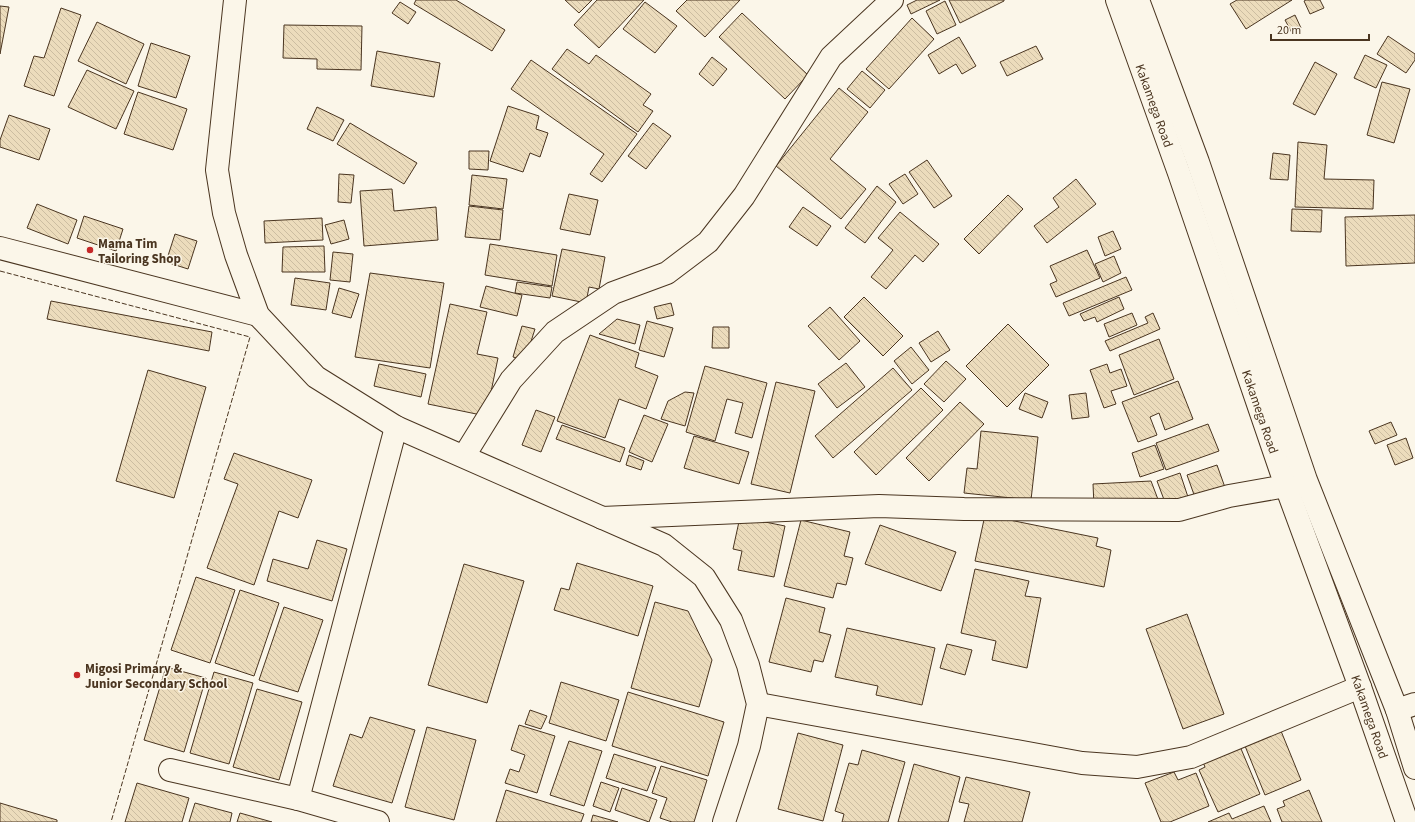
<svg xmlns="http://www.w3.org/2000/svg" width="1415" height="822" viewBox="0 0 1415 822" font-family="'Source Sans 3',sans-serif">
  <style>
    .building { fill: url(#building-back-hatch); stroke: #4a3520 }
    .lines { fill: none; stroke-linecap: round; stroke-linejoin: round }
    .minor-casing { stroke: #4a3520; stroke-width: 24 }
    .tertiary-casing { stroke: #4a3520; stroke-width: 24 }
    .trunk-casing { stroke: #4a3520; stroke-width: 24 }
    .minor { stroke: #fbf6e9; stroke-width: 22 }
    .tertiary { stroke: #fbf6e9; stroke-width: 22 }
    .trunk { stroke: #fbf6e9; stroke-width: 22 }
    .fence { stroke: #4a3520; stroke-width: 1; stroke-dasharray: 5 2; stroke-linecap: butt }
    .poi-dot { fill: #c62828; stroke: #fbf6e9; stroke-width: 1.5 }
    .labels { text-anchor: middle; stroke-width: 3; stroke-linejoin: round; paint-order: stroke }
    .street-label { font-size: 13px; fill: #4a3520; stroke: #fbf6e9 }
    .poi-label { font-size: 13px; font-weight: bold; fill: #4a3520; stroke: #fbf6e9; text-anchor: start }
  </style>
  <defs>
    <pattern id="building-back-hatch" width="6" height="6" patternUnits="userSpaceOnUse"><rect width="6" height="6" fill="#ecdcbc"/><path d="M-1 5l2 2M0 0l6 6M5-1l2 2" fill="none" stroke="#ccbda1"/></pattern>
  </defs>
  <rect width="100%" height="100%" fill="#fbf6e9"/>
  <g class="building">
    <path d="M416,0H456L505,30L492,51L414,4Z"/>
    <path d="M565,0H592L579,13Z"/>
    <path d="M597,0H644L599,48L574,25Z"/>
    <path d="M687,0H740L705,37L676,11Z"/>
    <path d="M917,0H940L911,14L907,5Z"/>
    <path d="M949,0H1004V1L960,23Z"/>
    <path d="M1237,0H1292L1246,29L1230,4Z"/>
    <path d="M1306,0H1320L1324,8L1310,14L1304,1Z"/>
    <path d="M945,1L956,25L937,34L926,11Z"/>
    <path d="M400,2L416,12L408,24L392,13Z"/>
    <path d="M645,2L677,26L655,53L623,29Z"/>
    <path d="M0,6L9,7L0,54Z"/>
    <path d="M61,8L81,15L54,96L24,86L34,56L44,58Z"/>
    <path d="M742,13L808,75L785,99L719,37Z"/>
    <path d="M1295,15L1301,28L1292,33L1285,20Z"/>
    <path d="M912,18L934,39L889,89L866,69Z"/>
    <path d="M97,22L144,44L126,84L78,61Z"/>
    <path d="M284,25L362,26L361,70L317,69V59L283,58Z"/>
    <path d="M1388,36L1415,54V60L1406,73L1377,54Z"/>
    <path d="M959,37L976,66L962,74L956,64L939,74L928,55Z"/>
    <path d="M151,43L190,56L176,98L138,86Z"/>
    <path d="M1036,46L1043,59L1007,76L1000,62Z"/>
    <path d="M567,49L589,64L596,55L651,94L643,105L653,111L638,132L552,69Z"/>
    <path d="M377,51L440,63L434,97L371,86Z"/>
    <path d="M1365,55L1387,65L1376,88L1354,78Z"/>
    <path d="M712,57L727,69L713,86L699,74Z"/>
    <path d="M531,60L637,134L602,182L590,174L604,154L511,89Z"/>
    <path d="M1315,62L1337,74L1315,115L1293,104Z"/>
    <path d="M87,70L134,91L116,129L68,107Z"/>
    <path d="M862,71L885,90L870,108L847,89Z"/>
    <path d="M1382,82L1410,89L1394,143L1367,135Z"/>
    <path d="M839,88L868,112L830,159L866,189L841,219L776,166Z"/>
    <path d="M138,92L187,109L173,150L124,134Z"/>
    <path d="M508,106L539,116L536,129L548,133L540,157L530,153L523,172L490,161Z"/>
    <path d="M317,107L344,120L333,141L307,129Z"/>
    <path d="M9,115L50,129L39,160L0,147V140Z"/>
    <path d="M350,123L417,163L404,184L337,144Z"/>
    <path d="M653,123L671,136L646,169L628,156Z"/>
    <path d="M1298,142L1327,145L1324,179L1374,180L1373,209L1295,207Z"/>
    <path d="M469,151H489L488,170L469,169Z"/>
    <path d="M1273,153L1290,155L1288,180L1270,179Z"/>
    <path d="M927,160L952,196L934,208L909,172Z"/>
    <path d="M339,174L354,175L351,203L338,202Z"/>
    <path d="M905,174L918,194L903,204L889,184Z"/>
    <path d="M472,175L507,179L503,209L469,205Z"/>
    <path d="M1076,179L1096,204L1047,243L1034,226L1059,207L1053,198Z"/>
    <path d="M877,186L896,202L865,243L845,228Z"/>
    <path d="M392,189L394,211L436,207L438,240L364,246L360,191Z"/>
    <path d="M569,194L598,200L590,235L560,229Z"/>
    <path d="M1008,195L1023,209L979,254L964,239Z"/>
    <path d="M37,204L77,220L68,244L27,228Z"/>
    <path d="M469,206L503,210L500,240L465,237Z"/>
    <path d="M803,207L831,226L817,246L789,227Z"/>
    <path d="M1292,209L1322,210L1321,232L1291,231Z"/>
    <path d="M900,212L939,244L923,262L915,255L886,289L871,277L893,250L878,238Z"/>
    <path d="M1415,215V263L1346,266L1345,217Z"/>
    <path d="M84,216L123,229L116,251L77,238Z"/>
    <path d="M322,218L323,240L265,243L264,221Z"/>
    <path d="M344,220L349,239L331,244L325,225Z"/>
    <path d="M1113,231L1121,249L1105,256L1098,237Z"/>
    <path d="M175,234L197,241L188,269L166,262Z"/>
    <path d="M490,244L557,255L552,286L485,275Z"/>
    <path d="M324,246L325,272H282L283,247Z"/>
    <path d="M562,249L605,257L599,289L589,287L586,303L552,296Z"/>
    <path d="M1087,250L1100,278L1056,297L1050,284L1057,281L1050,266Z"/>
    <path d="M333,252L353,254L350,282L330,280Z"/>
    <path d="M1114,256L1121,273L1103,282L1095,264Z"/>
    <path d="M370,273L444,283L430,368L355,357Z"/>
    <path d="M1126,277L1132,290L1069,316L1063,303Z"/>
    <path d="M295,278L330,283L326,310L291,305Z"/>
    <path d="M517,282L552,287L550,298L515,293Z"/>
    <path d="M486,286L522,295L517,316L480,307Z"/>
    <path d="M339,288L359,294L351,318L332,313Z"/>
    <path d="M864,297L903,336L883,356L844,317Z"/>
    <path d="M1119,297L1124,309L1097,322L1095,317L1084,321L1080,314Z"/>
    <path d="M51,301L212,332L209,351L47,319Z"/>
    <path d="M671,303L674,315L657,319L654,307Z"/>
    <path d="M450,304L487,312L477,354L498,358L486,416L428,404Z"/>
    <path d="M830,307L860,341L839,360L808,326Z"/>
    <path d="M1132,313L1137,325L1109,337L1104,324Z"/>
    <path d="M1153,313L1160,329L1110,351L1105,341L1148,323L1145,317Z"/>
    <path d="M617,319L640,325L635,344L599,334Z"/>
    <path d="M647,321L673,328L664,357L639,350Z"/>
    <path d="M1008,324L1049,365L1007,407L966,366Z"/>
    <path d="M522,326L535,329L525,360L513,357Z"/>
    <path d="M713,327H729V348H712Z"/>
    <path d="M938,331L950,350L931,362L919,343Z"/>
    <path d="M590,335L639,353L635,367L658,376L646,409L619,399L605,438L557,421Z"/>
    <path d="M1159,339L1174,379L1134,395L1119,355Z"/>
    <path d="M911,347L929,370L912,384L894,361Z"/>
    <path d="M946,361L966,379L944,402L924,384Z"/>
    <path d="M846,363L865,387L837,408L818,384Z"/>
    <path d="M379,364L426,374L421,397L374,386Z"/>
    <path d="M1107,364L1110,373L1121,369L1127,386L1111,391L1116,404L1104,408L1090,370Z"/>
    <path d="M705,366L767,383L752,438L735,433L743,403L727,399L715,441L686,432Z"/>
    <path d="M893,368L912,390L833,458L815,436Z"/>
    <path d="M148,370L206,387L174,498L116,481Z"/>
    <path d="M1178,381L1193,419L1165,430L1159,413L1150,417L1157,435L1138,442L1122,402Z"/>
    <path d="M776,382L815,391L790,493L751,484Z"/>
    <path d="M921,388L943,410L876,475L854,452Z"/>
    <path d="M685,392L694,393L685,426L661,419L668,401Z"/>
    <path d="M1025,393L1048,402L1042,418L1019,409Z"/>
    <path d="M1086,393L1089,417L1072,419L1069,395Z"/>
    <path d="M960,402L984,424L929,481L906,458Z"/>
    <path d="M536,410L555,417L541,452L522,445Z"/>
    <path d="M644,415L668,424L652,462L629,452Z"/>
    <path d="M1391,422L1397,435L1375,444L1369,431Z"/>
    <path d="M1208,424L1219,451L1166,470L1156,443Z"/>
    <path d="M562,425L625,448L620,462L556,439Z"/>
    <path d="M981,431L1038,437L1031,500L964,493L967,468L977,469Z"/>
    <path d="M694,436L749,452L739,484L684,468Z"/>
    <path d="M1406,438L1413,458L1395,465L1387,445Z"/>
    <path d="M1155,445L1164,469L1140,477L1132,453Z"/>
    <path d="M234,453L312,480L298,518L279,511L254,585L207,568L238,484L224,479Z"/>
    <path d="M629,455L644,461L641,470L626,465Z"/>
    <path d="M1217,465L1227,493L1197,503L1187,475Z"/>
    <path d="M1180,473L1188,497L1166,505L1157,481Z"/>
    <path d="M1151,481L1159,502L1094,506L1093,484Z"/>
    <path d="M985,515L1098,538L1096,546L1111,550L1104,587L975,561Z"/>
    <path d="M740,517L785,526L774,577L738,570L742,551L733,549Z"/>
    <path d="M801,520L850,532L844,556L853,558L846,585L837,583L833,598L784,586Z"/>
    <path d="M880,525L956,552L941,591L865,564Z"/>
    <path d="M317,540L347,549L332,601L267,581L273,559L308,569Z"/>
    <path d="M577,563L653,586L638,636L554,610L561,588L569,590Z"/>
    <path d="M464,564L524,581L487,703L428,685Z"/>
    <path d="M975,569L1029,581L1025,596L1041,598L1027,668L992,660L996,641L961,633Z"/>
    <path d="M196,577L235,590L210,663L171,650Z"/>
    <path d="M240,590L279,603L254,676L215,663Z"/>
    <path d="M786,598L825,608L819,632L831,635L823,662L814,660L811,672L769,662Z"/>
    <path d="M655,602L688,611L712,660L699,707L631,688Z"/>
    <path d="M284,607L323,620L298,692L259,680Z"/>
    <path d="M1187,614L1224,714L1183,729L1146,629Z"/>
    <path d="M847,628L935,648L922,705L876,695L878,686L835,677Z"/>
    <path d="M947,644L972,650L965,675L940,668Z"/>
    <path d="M166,667L206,678L184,752L144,740Z"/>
    <path d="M214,672L253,683L229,764L190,753Z"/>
    <path d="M561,682L619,700L606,741L549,723Z"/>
    <path d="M257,689L302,702L279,780L233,767Z"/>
    <path d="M628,692L724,722L708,776L612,746Z"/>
    <path d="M530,710L547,716L541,729L525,724Z"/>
    <path d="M370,717L415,730L392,803L333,786L350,734L362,738Z"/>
    <path d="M519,725L555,736L537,793L505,783L510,769L519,772L525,755L511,750Z"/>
    <path d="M427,727L476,740L454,820L405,807Z"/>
    <path d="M1281,731L1301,780L1265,795L1245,746Z"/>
    <path d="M798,733L843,745L823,821L778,809Z"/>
    <path d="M569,741L602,751L584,806L550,795Z"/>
    <path d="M1239,744L1260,794L1218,812L1199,770L1205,767L1202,760Z"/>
    <path d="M862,750L905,762L888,822H842L844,814L835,811L849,763L858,765Z"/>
    <path d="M614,754L656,767L647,791L606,778Z"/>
    <path d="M914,764L960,777L948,822H898Z"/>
    <path d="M661,766L707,780L694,822H672L660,818L667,798L652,793Z"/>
    <path d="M1174,772L1178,780L1196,773L1209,806L1170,822H1161L1145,783Z"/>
    <path d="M966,777L1030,792L1022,822H964L969,804L959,802Z"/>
    <path d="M601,782L619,788L610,812L593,806Z"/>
    <path d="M137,783L189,798L182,822H125Z"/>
    <path d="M622,788L657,800L649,822L615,810Z"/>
    <path d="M506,790L584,814L581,822H496Z"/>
    <path d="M1309,790L1322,822H1282L1277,809L1285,806L1283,801Z"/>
    <path d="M0,803L57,820V822H0Z"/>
    <path d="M195,803L232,813L230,822H189Z"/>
    <path d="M1264,806L1271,822H1208L1229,813L1232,819Z"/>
    <path d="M240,813L272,822H237Z"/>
    <path d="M593,815L618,822H591Z"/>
  </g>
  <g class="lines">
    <g class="minor-casing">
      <g id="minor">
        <path d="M0,248L258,315"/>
        <path d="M464,456L511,380L555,332L613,293L667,273L708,242L744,196L831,57L892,0"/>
        <path d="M602,518L879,506L964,509L1179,510L1229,496L1286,486"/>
        <path d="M758,704L1082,763L1137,767L1191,757L1360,687"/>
        <path d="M1397,710L1415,704"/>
        <path d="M170,770L298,799L378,822"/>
        <path d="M298,799L396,427"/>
      </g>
    </g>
    <g class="tertiary-casing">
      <path id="tertiary" d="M235,0L217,170L224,213L236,255L258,315L316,377L396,427L664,545L704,577L731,620L748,665L758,704L749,746L724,822"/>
    </g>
    <g class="trunk-casing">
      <g id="trunk">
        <path id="s1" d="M1117,0L1179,173L1286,486L1360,687L1407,822"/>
        <path d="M1138,0L1198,162L1306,480L1397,710L1415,768"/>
      </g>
    </g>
    <use href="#minor" class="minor"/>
    <use href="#tertiary" class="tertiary"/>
    <use href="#trunk" class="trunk"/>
    <path class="fence" d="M0,271L250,337L111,822"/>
  </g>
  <g class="poi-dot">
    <circle cx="90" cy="250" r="4"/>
    <circle cx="77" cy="675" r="4"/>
  </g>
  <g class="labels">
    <g class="street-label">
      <text dy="5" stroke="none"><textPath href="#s1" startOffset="112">Kakamega Road</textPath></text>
      <text dy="5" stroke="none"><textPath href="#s1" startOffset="436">Kakamega Road</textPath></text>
      <text dy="5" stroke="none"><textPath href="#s1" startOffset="760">Kakamega Road</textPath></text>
    </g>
    <g class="poi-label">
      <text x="98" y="248">Mama Tim<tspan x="98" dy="15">Tailoring Shop</tspan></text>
      <text x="85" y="673">Migosi Primary &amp;<tspan x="85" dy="15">Junior Secondary School</tspan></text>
    </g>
  </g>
  <path d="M1271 34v6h98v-6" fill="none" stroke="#4a3520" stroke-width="2"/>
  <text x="1277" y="34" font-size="12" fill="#4a3520" stroke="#fbf6e9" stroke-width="3" paint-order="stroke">20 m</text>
</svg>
